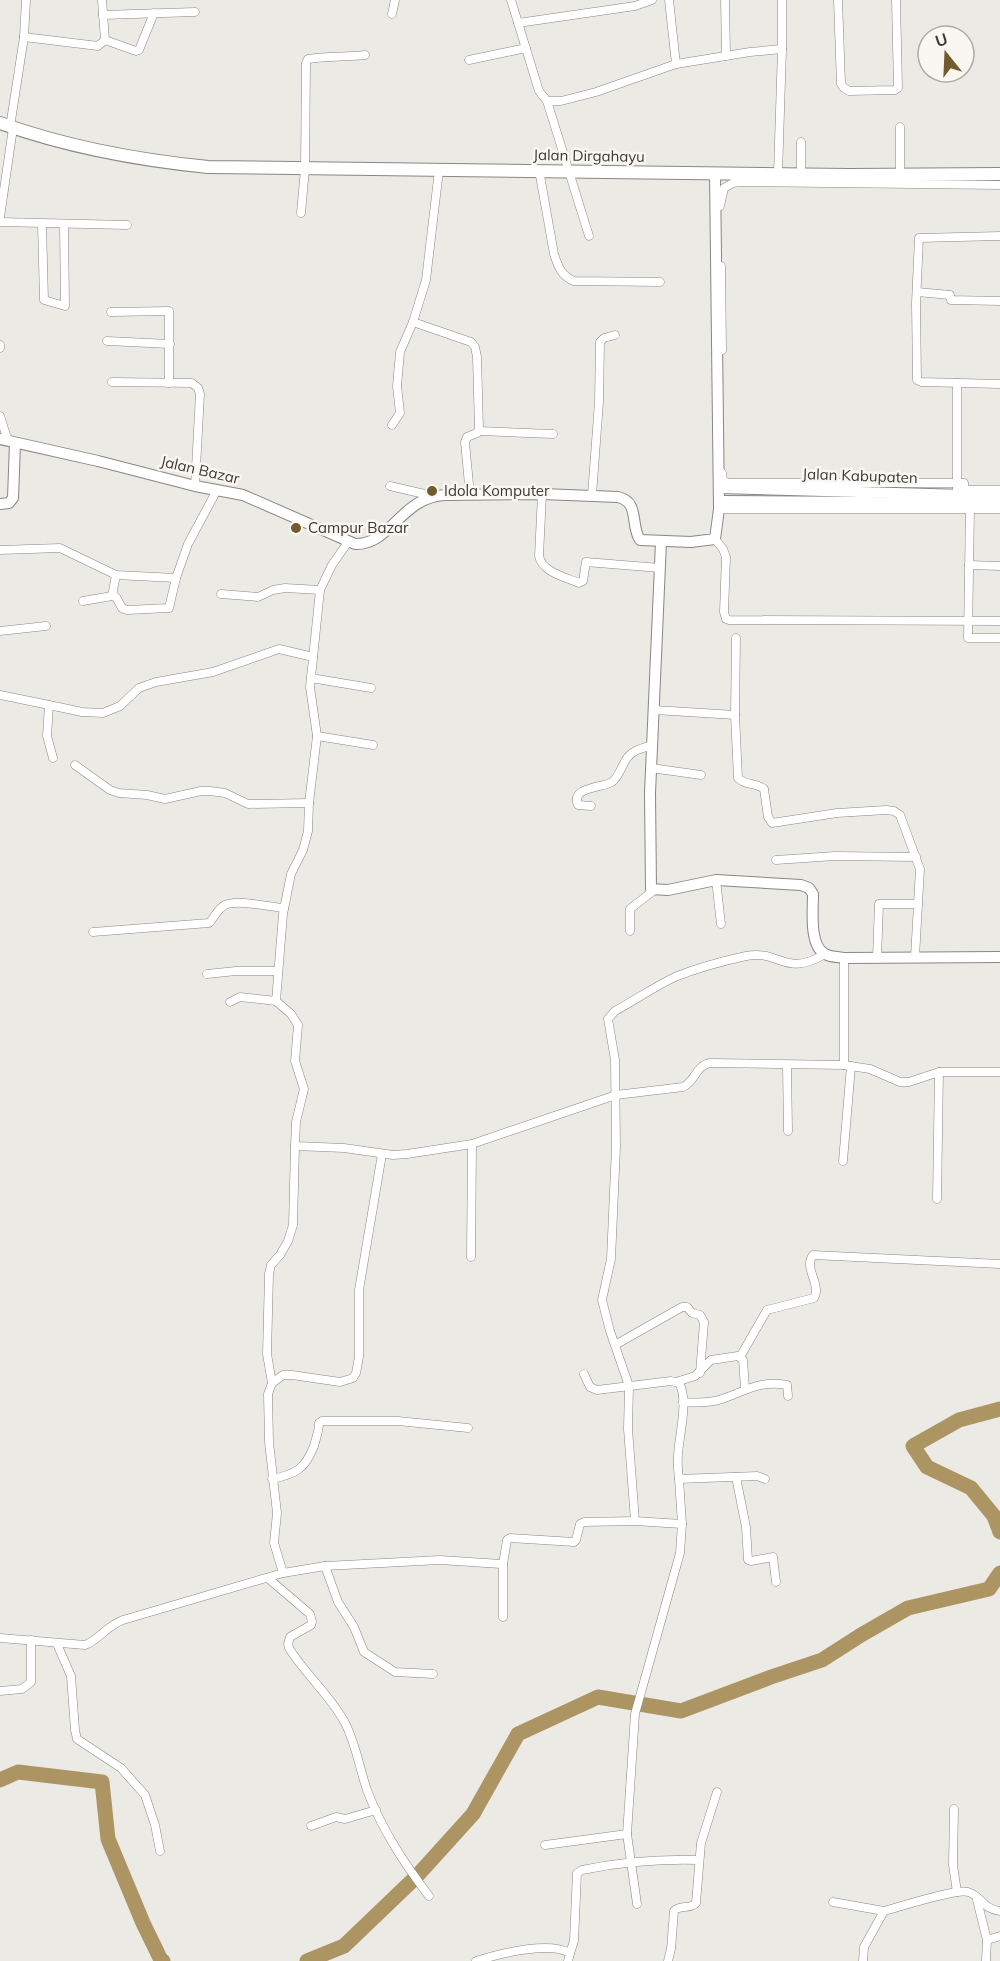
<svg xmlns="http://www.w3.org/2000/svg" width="1000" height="1961" viewBox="0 0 1000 1961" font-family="Mulish,sans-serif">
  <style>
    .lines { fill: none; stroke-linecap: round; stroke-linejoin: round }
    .river { stroke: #ad9563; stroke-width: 15 }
    .street-casing { stroke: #898782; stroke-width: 9 }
    .secondary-casing { stroke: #898782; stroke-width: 12 }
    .primary-casing { stroke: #898782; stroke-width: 14 }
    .street { stroke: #fff; stroke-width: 8 }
    .secondary { stroke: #fff; stroke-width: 10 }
    .primary { stroke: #fff; stroke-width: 12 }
    .poi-dot { fill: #725c2c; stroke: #faf7f2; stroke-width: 2 }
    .labels { text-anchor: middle; stroke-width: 5; stroke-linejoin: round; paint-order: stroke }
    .street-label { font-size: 15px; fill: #3a3937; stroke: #faf7f2 }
    .poi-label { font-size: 15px; fill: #3a3937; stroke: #faf7f2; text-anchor: start }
  </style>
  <rect width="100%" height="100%" fill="#eceae5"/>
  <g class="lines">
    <g class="river">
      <path d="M1000,1409L959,1420L913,1446L927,1467L971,1488L994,1516L1000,1532"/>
      <path d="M0,1780L18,1772L102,1782L108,1839L143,1923L161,1960L163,1961"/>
      <path d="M307,1961L344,1946L416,1877L473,1814L518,1734L598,1697L681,1711L771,1677L822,1660L861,1635L908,1608L989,1589L1000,1573"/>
    </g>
    <g class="street-casing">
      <g id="street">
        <path d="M511,0L539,91L547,101H561L596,92L676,64L750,52L782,49"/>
        <path d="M669,0L676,64"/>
        <path d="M725,0L726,56"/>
        <path d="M838,0L841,84L844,88L849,91L895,90L898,88L896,0"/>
        <path d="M392,14L395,0"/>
        <path d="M103,15L195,12"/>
        <path d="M518,23L635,6L652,0"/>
        <path d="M24,37L98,46L105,40L102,0"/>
        <path d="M105,40L136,51L139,50L154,13"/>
        <path d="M469,60L526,48"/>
        <path d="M547,101L589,236"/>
        <path d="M10,127L24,37L26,0"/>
        <path d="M801,142V174"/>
        <path d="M539,170L554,254C558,266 561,276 574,281L660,282"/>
        <path d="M778,173L782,49V0"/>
        <path d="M900,176V127"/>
        <path d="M720,206L724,188L733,183L740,182L1000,185"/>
        <path d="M301,213L305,169L306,63L308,59C327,56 346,57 365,55"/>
        <path d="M0,217L13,128"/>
        <path d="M0,222L127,225"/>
        <path d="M42,224L44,300L65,306L64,224"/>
        <path d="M1000,236L919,238L916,303L917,380L921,382L1000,384"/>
        <path d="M721,266L722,350"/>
        <path d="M917,292L950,295L951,300L1000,301"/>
        <path d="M111,312L169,311V383"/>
        <path d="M413,322L471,342L475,347L477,357L479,429L477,433L467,437L465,442L470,495"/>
        <path d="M107,341L170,344"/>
        <path d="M0,345V348"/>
        <path d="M112,382L192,383L198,388L200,394L195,486"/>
        <path d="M0,416L8,441"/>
        <path d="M392,425L400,413L397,386L400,352L413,322L426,280L439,170"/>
        <path d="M479,431L553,434"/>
        <path d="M722,473L723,481L730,483H964L965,490H1000"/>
        <path d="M390,486L433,496"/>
        <path d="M542,494L539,556C542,572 565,577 579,583L583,581L586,562L660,568"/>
        <path d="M592,495L599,402L600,342L604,338L615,335"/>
        <path d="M957,499V383"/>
        <path d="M970,507L968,638H1000"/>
        <path d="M719,509H1000"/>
        <path d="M715,539L723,549L726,557L724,612L726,619L729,620L1000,621"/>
        <path d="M348,542L332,565L320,590L310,687L317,736L309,803L308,831L303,850L291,874L283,914L276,1001L291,1014L298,1025L295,1061L304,1089L296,1122L295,1146L344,1148L393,1155L407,1154L472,1144L616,1095L683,1087C696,1081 695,1066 710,1063L844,1065L870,1069L900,1082H909L939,1072H1000"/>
        <path d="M0,550L60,548L116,575L176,578"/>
        <path d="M969,565L1000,566"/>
        <path d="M221,594L258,597L273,590L285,588L320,590"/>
        <path d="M112,596L116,575"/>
        <path d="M83,601L112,596L116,597L122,608L127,610L169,608L176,578L188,544L217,490"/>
        <path d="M0,631L46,626"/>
        <path d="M736,638L735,715L738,778C745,786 756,782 764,789L768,817L772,823L837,813L886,810L894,811L900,815L920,869L915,957"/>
        <path d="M311,678L371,688"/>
        <path d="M0,695L49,705L47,736L53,758"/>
        <path d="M49,705L82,712L103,713L120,706L139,688L156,682L213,672L279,649L313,657"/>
        <path d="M655,710L735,715"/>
        <path d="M317,736L373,745"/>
        <path d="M75,765L110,790L119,793L147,795L165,799L201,791H210L225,793L248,804L309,803"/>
        <path d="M651,768L701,775"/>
        <path d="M591,806L578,805C570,787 602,788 612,782C619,777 622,765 627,758C633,750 643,748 652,745"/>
        <path d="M776,860L835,856L916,857"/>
        <path d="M716,880L721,924"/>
        <path d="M630,931V909L653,891"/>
        <path d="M93,932L209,923C214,918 218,908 225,905C238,899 269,907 284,908"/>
        <path d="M877,958L879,904H918"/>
        <path d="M207,974L236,971H278"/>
        <path d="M230,1002L240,997L276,1001"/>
        <path d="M844,1065V958"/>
        <path d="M787,1066L788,1131"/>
        <path d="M843,1161L851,1066"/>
        <path d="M937,1199L939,1072"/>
        <path d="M471,1257L472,1144"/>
        <path d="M615,1345L682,1307H687L692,1313L700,1315L704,1322L700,1373"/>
        <path d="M740,1357L767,1310L814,1298C822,1285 803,1268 813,1255L1000,1264"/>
        <path d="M584,1374L590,1387L597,1390L671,1381L679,1383C689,1399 679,1436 678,1455C677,1463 678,1470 679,1479L757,1476L765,1479"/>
        <path d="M676,1382L695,1376L711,1360L738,1356L743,1360L745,1388"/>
        <path d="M272,1383L267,1354L269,1274L271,1265L280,1255L288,1241L293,1225L295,1146"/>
        <path d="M683,1402C696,1403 710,1403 722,1399C746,1391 759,1380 787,1385L788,1396"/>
        <path d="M736,1477L746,1527L748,1560L751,1561L773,1557L776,1582"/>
        <path d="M272,1479C296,1474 305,1469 314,1446C316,1438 319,1431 319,1423L322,1421H398L468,1428"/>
        <path d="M635,1521L628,1429L629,1386L610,1331L602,1300L611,1259L616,1147L615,1060L608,1019L615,1011C635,1000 654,987 675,977C697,968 723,961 746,956C779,949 785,978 825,954"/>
        <path d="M325,1566L338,1602L354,1627L364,1652L395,1672L433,1674"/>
        <path d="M283,1573L274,1543L277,1513L269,1442L268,1394L272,1383L283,1375H292L340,1382L353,1378L356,1373L359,1357V1290L382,1154"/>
        <path d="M269,1579L310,1614L312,1622L311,1625L290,1637L288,1644L289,1648C305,1674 329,1694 344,1721C356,1743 359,1767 367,1790C382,1830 404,1863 429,1896"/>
        <path d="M503,1617V1564"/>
        <path d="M0,1638L85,1645C99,1640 106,1626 123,1620L283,1573L325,1566L440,1560L501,1564H503L507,1540L510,1538L574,1542L576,1540L580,1524L584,1522L635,1521L682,1524"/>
        <path d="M57,1644L71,1676L75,1730L77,1739L121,1768L145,1795L155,1825L160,1851"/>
        <path d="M0,1691L22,1689L31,1682V1640"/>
        <path d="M954,1809L953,1865L957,1892"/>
        <path d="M311,1826L336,1817L345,1819L376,1810"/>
        <path d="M627,1834L637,1904"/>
        <path d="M545,1845L627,1834L635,1714L680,1553L682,1524L679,1479"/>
        <path d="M977,1900L987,1940L986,1961"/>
        <path d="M833,1902L884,1911"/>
        <path d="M987,1940L1000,1936"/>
        <path d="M570,1953L574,1941L577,1873L582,1870C621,1862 659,1859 698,1860"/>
        <path d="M476,1961C499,1954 548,1941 570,1953L568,1961"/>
        <path d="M668,1961L671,1949L674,1911C680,1904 690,1910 696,1903L701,1843L717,1792"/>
        <path d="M863,1961L864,1947L884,1911C899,1907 957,1888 968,1892C982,1896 982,1909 1000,1911"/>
      </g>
    </g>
    <g class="secondary-casing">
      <g id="secondary">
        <path d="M0,439L98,461L195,486L243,495L355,544C391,545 401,497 445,495L542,494L618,497C640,502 630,525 640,540L691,542L715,539L719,509L715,173"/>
        <path d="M719,488L1000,496"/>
        <path d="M719,501L1000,503"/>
        <path d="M0,504L9,503L13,498L15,443"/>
        <path d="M661,542L650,793L651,889L668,890L716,880L801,885L809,888L813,894C813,910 809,946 825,954C830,957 838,957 844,958L1000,957"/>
      </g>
    </g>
    <g class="primary-casing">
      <path id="primary" d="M0,123C67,147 137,160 208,167L849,175L1000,174"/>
    </g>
    <use href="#street" class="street"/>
    <use href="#secondary" class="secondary"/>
    <use href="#primary" class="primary"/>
  </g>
  <g class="poi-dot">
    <circle cx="432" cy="491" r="6"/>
    <circle cx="296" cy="528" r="6"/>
  </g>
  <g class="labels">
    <g class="street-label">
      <text transform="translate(589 156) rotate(1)" y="5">Jalan Dirgahayu</text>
      <text transform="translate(200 470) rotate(13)" y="5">Jalan Bazar</text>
      <text transform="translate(860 476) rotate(2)" y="5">Jalan Kabupaten</text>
    </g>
    <g class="poi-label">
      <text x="444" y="496">Idola Komputer</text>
      <text x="308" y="533">Campur Bazar</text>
    </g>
  </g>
  <g transform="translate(946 54) rotate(342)"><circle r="28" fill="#faf7f2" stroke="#adaba7" stroke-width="1.5"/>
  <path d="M0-4.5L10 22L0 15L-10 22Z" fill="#725c2c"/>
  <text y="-9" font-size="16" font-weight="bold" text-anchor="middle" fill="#3a3937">U</text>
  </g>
</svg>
